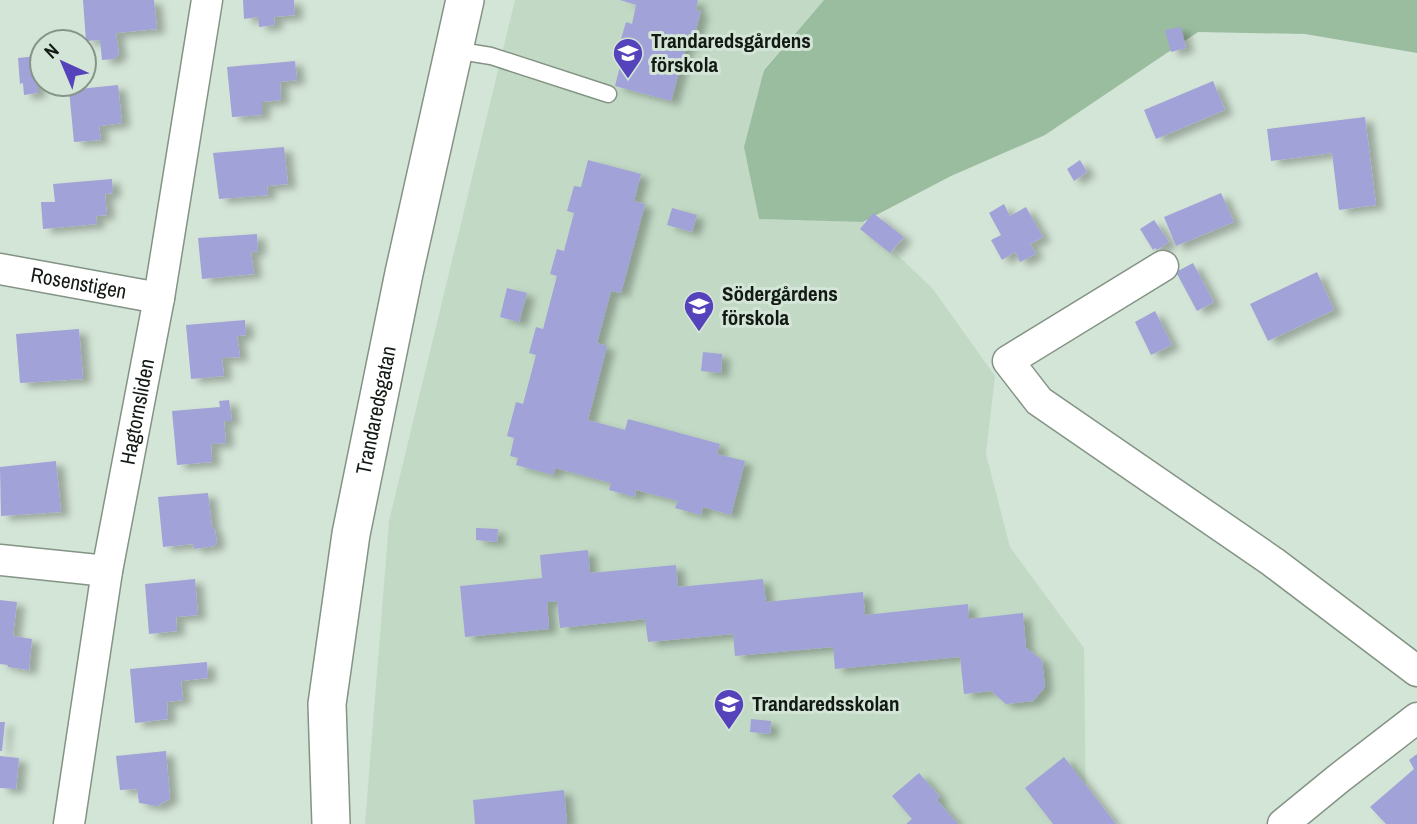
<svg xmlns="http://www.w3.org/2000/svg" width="1417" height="824" viewBox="0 0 1417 824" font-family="'Archivo Narrow',sans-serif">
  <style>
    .built { fill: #c2dac5 }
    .green { fill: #9abda0 }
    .building { fill: #a1a2d8; filter: url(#shadow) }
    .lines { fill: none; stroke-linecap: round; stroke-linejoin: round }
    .service-casing { stroke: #839385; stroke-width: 19 }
    .minor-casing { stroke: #839385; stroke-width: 33 }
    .tertiary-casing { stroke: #839385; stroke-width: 40 }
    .service { stroke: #fff; stroke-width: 16 }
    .minor { stroke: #fff; stroke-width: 30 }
    .tertiary { stroke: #fff; stroke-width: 37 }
    .labels { text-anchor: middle; stroke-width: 6; stroke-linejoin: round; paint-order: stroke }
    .poi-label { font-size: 21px; font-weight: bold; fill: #131a14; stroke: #d3e5d6; text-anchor: start }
    .street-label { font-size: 21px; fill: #131a14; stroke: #d3e5d6 }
  </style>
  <defs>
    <filter id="shadow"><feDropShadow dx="8" dy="4.5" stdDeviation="3.5" flood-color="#0004"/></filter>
  </defs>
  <rect width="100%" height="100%" fill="#d3e5d6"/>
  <path class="built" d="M515,0H824L763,70L759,218L863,222L933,289L995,376L986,454L1010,547L1084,648L1086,814L1090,824H365L389,521Z"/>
  <path class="green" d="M824,0H1417V53L1305,34L1198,32L1045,135L951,176L863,222L759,219L744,147L764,70Z"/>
  <g class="building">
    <path d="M83,0H154L157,29L116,33L119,54L114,59L102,60L100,40L86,41Z"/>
    <path d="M243,0H294L295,15L274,17L275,25L259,27L258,17L244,19Z"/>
    <path d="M620,0H698L696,10L701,11L692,45L687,43L671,101L615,86L622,58L616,56L626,22L632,24L636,5Z"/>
    <path d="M1181,27L1186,48L1171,52L1165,30Z"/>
    <path d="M37,56L38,93L24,95L23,83L20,84L18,58Z"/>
    <path d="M295,61L297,80L280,82L281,100L262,102V115L232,117L227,67Z"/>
    <path d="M1213,81L1225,110L1156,139L1144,110Z"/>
    <path d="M118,85L122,123L99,126L101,140L74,142L69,90Z"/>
    <path d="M1365,117L1376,205L1339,210L1332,153L1271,161L1267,129Z"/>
    <path d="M284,147L288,184L267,186L268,195L219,199L213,153Z"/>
    <path d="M588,160L641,174L634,201L645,204L621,293L611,291L597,343L607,346L588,420L625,430L628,419L720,444L717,454L745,461L731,515L703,507L701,515L675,508L678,501L636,490L635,497L609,490L611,483L555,468L553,475L516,465L518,458L510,456L514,438L507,436L516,402L523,404L536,355L529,353L536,327L543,329L557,276L550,274L557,249L564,251L574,213L567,211L574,186L581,187Z"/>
    <path d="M1080,160L1087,172L1074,181L1067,169Z"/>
    <path d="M112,179L113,193L105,194L107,215L96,216L97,224L43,229L41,202H55L53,184Z"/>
    <path d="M1221,193L1234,222L1176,246L1164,217Z"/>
    <path d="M1004,204L1010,216L1026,207L1043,237L1030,244L1036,254L1020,262L1015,252L1002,260L991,240L1001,235L989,213Z"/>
    <path d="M672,208L697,215L692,232L667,225Z"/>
    <path d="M873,213L904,237L890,253L860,229Z"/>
    <path d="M1154,220L1169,242L1157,250L1155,248L1153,250L1140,229Z"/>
    <path d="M257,234L258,251L251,252L254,274L202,279L198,238Z"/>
    <path d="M1193,263L1214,302L1197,311L1176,272Z"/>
    <path d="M1317,272L1334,310L1268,341L1250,304Z"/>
    <path d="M507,288L527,293L519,322L500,317Z"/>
    <path d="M1155,311L1172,345L1151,355L1135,322Z"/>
    <path d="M245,320L246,335L237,336L240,357L222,358L224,376L191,379L186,325Z"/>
    <path d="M79,329L83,379L20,383L16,334Z"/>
    <path d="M703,352L722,354L721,373L701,371Z"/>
    <path d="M229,400L232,421H224L226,443L211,444L212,462L177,465L172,411L220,407L219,401Z"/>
    <path d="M56,461L61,512L1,516L0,467Z"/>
    <path d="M208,493L212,527L215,530L217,543L214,546L194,549L193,544L163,547L158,497Z"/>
    <path d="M476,528L498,529L497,542L476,540Z"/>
    <path d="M588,550L590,573L676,565L678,587L763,579L766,602L863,592L865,615L968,604L969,619L1023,613L1026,648L1042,660L1045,687L1033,701L1006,704L991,691L964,694L960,657L835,669L833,647L735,656L733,634L648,642L645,619L560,628L557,601L547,602L549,629L465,637L460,586L542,578L540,555Z"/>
    <path d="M195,579L198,615L176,617L177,631L149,634L145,584Z"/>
    <path d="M0,600L17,602L13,636L32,639L29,670L8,667V665L0,664Z"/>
    <path d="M207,662L208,678L181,681L183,700L167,702L168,719L135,723L130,669Z"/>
    <path d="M751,719L771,721L770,734L750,732Z"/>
    <path d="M0,722H5L2,751H0Z"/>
    <path d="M166,751L170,799L157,806L139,803L137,789L120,790L116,756Z"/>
    <path d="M1417,754V824H1386L1370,807L1414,769L1409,760Z"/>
    <path d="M0,756L19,758L16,789L0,788Z"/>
    <path d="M1064,757L1116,824H1053L1025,788Z"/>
    <path d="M919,773L940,797L937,800L958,824H906L912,819L892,796Z"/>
    <path d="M564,790L567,824H475L473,800Z"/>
  </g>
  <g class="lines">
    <g class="service-casing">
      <path id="service" d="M454,50L491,56L608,94"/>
    </g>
    <g class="minor-casing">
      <g id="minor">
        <path d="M1163,266L1008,361L1039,401L1273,562L1417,671"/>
        <path id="s1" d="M0,269L159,298"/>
        <path d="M0,560L107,571"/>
        <path id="s2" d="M69,824L107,571L159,298L207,0"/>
        <path d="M1283,824L1338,779L1417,718"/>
      </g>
    </g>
    <g class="tertiary-casing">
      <g id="tertiary">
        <path id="s3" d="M331,824L327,704L351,534L404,273L465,0"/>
      </g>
    </g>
    <use href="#service" class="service"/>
    <use href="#minor" class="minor"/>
    <use href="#tertiary" class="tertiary"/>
  </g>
  <defs>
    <g id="school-pin" transform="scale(1.575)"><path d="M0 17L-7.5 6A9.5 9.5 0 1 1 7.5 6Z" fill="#5543bb" stroke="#d3e5d6"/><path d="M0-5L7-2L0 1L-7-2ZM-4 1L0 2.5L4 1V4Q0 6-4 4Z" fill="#fff"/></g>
  </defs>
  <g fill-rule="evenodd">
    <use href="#school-pin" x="628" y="53"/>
    <use href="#school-pin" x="699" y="306"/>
    <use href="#school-pin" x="729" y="704"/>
  </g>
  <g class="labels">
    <g class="poi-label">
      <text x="651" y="48">Trandaredsgårdens<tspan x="651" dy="24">förskola</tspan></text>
      <text x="722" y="301">Södergårdens<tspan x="722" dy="24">förskola</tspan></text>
      <text x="752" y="711">Trandaredsskolan</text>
    </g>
    <g class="street-label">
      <text dy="7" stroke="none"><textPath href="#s1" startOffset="80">Rosenstigen</textPath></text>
      <text dy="7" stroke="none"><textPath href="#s3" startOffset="418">Trandaredsgatan</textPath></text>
      <text dy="7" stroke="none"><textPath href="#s2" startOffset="418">Hagtornsliden</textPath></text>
    </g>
  </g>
  <g transform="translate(63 63) rotate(316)"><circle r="33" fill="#d3e5d6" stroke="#869488" stroke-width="2"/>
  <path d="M0-5L12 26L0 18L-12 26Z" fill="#5543bb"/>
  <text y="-10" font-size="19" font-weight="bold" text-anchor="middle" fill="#131a14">N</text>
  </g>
</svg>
